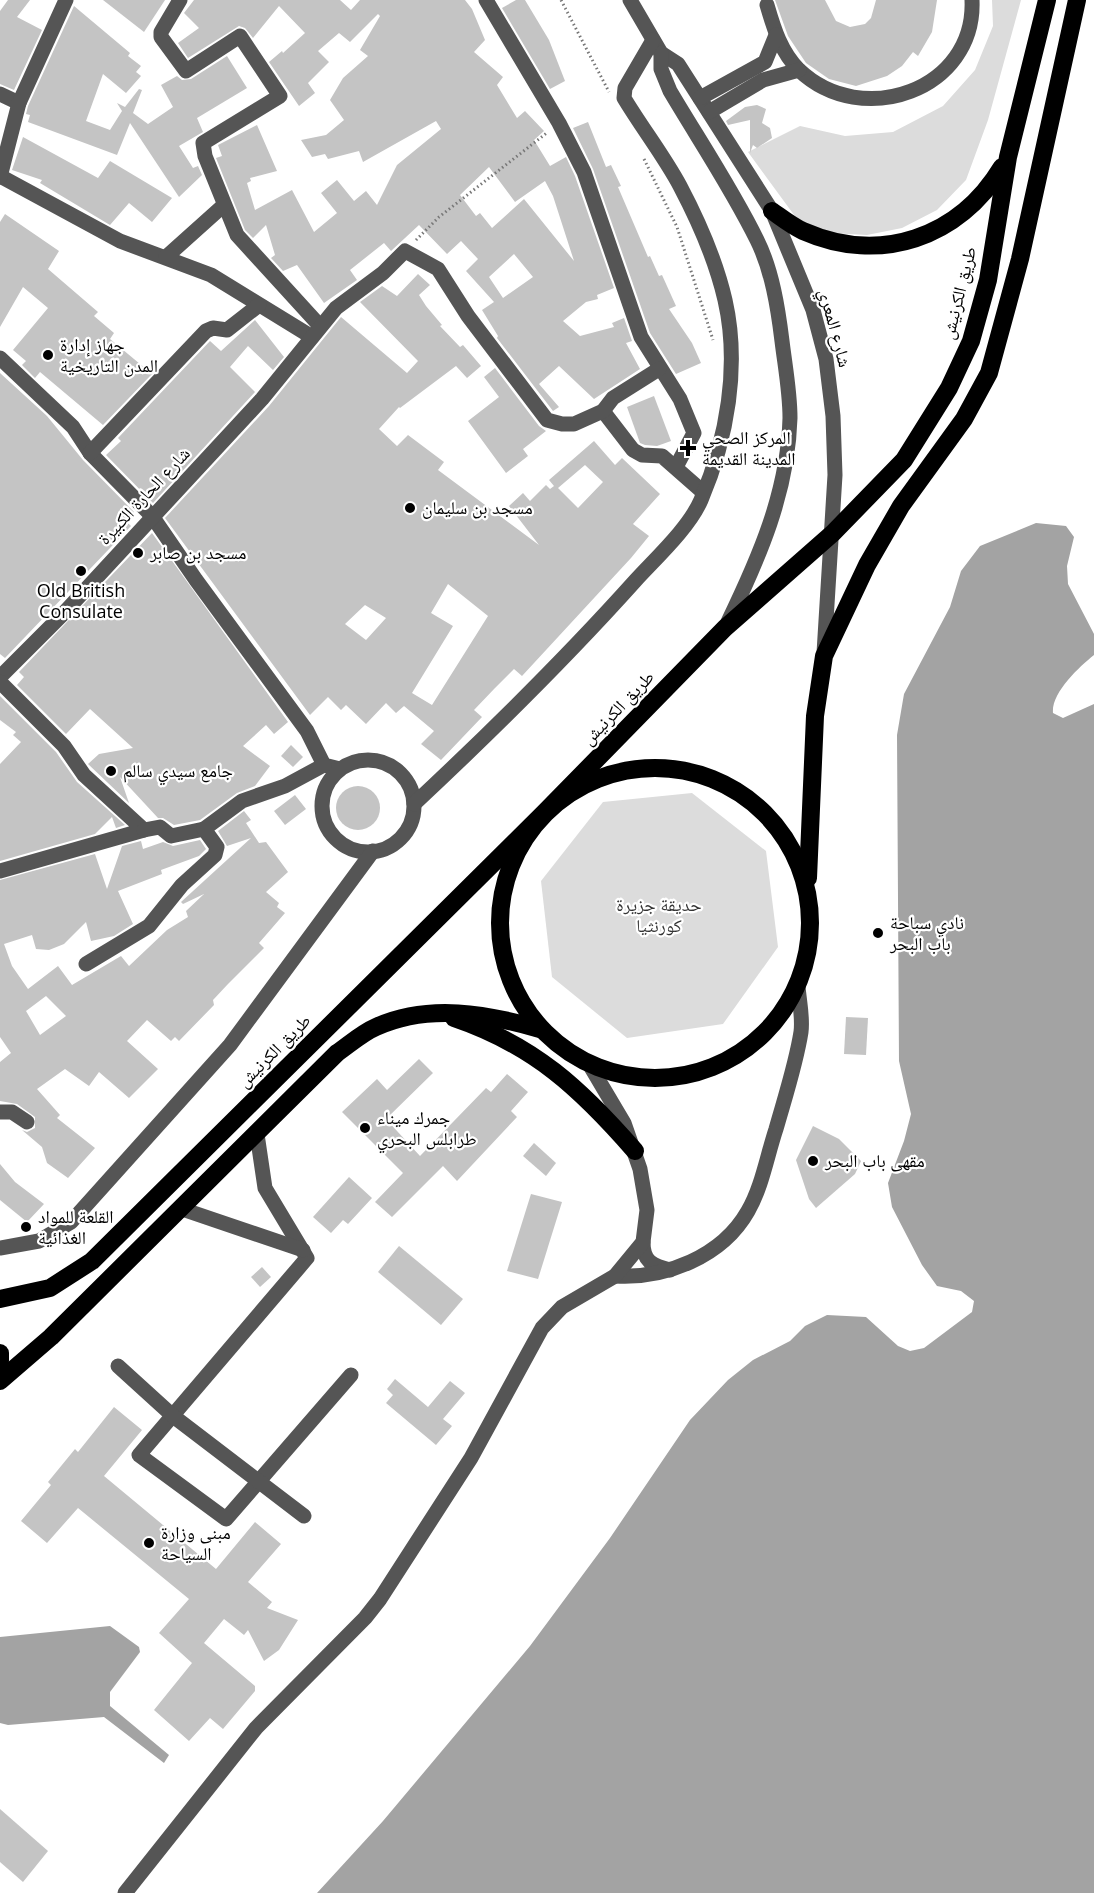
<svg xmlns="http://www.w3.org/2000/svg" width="1094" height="1893" viewBox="0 0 1094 1893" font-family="'Open Sans','Noto Naskh Arabic',sans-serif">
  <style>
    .green { fill: #dcdcdc }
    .water { fill: #a3a3a3 }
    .building { fill: #c4c4c4; fill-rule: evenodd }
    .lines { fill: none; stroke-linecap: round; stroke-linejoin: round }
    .path { stroke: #777; stroke-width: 3; stroke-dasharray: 1.5 3; stroke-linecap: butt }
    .minor { stroke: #555; stroke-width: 15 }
    .highway { stroke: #000; stroke-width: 18 }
    .poi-dot { fill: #000; stroke: #fff; stroke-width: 2 }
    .labels { text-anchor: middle; stroke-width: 4.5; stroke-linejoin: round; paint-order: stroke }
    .street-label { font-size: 18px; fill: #000; stroke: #fff }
    .poi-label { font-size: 18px; fill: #000; stroke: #fff; text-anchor: start }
    .park-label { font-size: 18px; fill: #333; stroke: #fff }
  </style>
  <rect width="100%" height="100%" fill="#fff"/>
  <g class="green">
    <path d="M992,0H1021L988,120L966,180L937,210L902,228L867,235L830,233L797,219L748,152L800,126L845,136L893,132L943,106L975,70L993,26Z"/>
    <path d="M692,793L766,851L778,947L723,1024L627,1038L552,977L541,881L603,802Z"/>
  </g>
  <g class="water">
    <path d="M1036,523L1066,526L1074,537L1067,566L1068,584L1094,634V655C1079,667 1051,693 1053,713L1063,718L1094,704V1893H317L383,1821L530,1646L610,1538L690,1420L728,1380L753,1360L790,1341L805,1326L827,1315L866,1317L898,1346L910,1351L924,1348L972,1312L974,1301L961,1291L937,1286L922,1265L892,1207L888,1183L904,1141L911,1114L899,1061L897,735L904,694L950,607L961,571L980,546Z"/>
    <path d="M110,1626L139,1647L140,1652L110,1692V1706L169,1755L164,1763L104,1717L8,1725L0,1723V1637Z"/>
  </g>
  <g class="building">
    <path d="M8,0H30L17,17L42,30L14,90L0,84V11Z"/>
    <path d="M103,0H165L144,32Z"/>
    <path d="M194,0H340L351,10L360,0H465L472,9L485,40L474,52L503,77L497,85L517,118L525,111L544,131L534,140L550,166L566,157L575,176L614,288L597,295L598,299L586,302L563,321L580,336L614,327L612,323L624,318L632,341L626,343L640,369L594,399L559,366L539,384L559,407L553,411L497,338L498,336L482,310L494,302L466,271L478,259L461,241L447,254L419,225L391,251L384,243L350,270L357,280L324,303L297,265L283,271L271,258L275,255L266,225L253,238L245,230L216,158L222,156L218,145L257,125L277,171L250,178L251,181L247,183L255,210L292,190L314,232L337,213L321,193L337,180L354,201L366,191L377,205L397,165L441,129L436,121L363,162L359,151L328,159L325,154L312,157L301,140L326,135L344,120L330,100L343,78L368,56L360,50L380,16L378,14L350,42L339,33L318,51L329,62L308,83L315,93L299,106L269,62L282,51L283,53L305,33L279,6L253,38L245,28L239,26L188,58L178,43L199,28L184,13ZM489,167L515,202L545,181L553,196L574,261L524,199L492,228L480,213L476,216L460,195ZM514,254L533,277L503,298L489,277Z"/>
    <path d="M516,0H525L549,40L565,81L550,89L502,8Z"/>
    <path d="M775,0H825L836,21L850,27L865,24L871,18L876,0H937L932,32L918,56L913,52L902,66L887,76L856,86L829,79L806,63L788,36Z"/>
    <path d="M74,6L130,53L128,56L141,66L136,72L141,76L126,93L103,74L86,121L110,130L122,111L117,103L125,107L139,89L142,90L133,113L148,124L173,107L161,85L177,76L182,80L191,79L227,56L247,88L197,118L203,132L179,146L193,168L198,166L202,175L179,197L130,123L117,155L28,122L30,115L26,114L28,106Z"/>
    <path d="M757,105L766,109L762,123L770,128L772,138L757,148L753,145L750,153V120L728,125L726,121L745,107Z"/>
    <path d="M588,122L606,167L611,165L621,186L618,187L648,257L650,256L659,276L662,275L676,306L669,309L692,343L701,363L676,374L650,333L593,169L573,128Z"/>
    <path d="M23,137L98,178L110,161L172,198L152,222L129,203L110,225L40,183L42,180L12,170Z"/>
    <path d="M5,214L59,251L48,269L98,312L94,316L114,333L110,339L152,374L103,425L40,372L35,378L22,365L26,361L13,350L48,308L23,287L0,327V222Z"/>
    <path d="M418,274L430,285L419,295L426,306L442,325L440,326L460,347L463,345L481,366L467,378L456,366L400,408L399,407L379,429L397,446L408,435L444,462L438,470L539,545L509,506L523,493L530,501L546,485L550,489L554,486L549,480L594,441L615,465L622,458L660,494L633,524L649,536L631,558L522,676L514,669L495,688L474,710L482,717L441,760L421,744L434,731L404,706L396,713L386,703L366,724L346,705L341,710L328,697L310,715L165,518L269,406L341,317L407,373L418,361L360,302L382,286L397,296ZM585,465L603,482L578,508L558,488ZM448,584L488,616L432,705L412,693L453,626L431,613ZM365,605L386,618L366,640L345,624Z"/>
    <path d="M255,320L284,357L273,370L248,346L230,367L255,392L153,503L106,455L121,441L118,438L210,341L221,351Z"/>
    <path d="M495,368L539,426L546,431L523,449L528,456L506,473L468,421L499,397L484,377Z"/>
    <path d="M0,373L47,416L83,460L134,512L126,521L131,526L5,658L0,654Z"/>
    <path d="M654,396L671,441L657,446L645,445L640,443L627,407Z"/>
    <path d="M152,533L288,722L274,734L266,725L243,746L270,766L255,786L237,793L200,820L174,825L163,818H158L120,777L129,803L88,764L99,754L133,748L90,709L66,734L17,685L24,677L19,672Z"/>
    <path d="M0,696L56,752L77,782L125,825L116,828L112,817L95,834L0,861V764L21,742L13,735L16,732L0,720Z"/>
    <path d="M291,745L303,757L293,767L281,756Z"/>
    <circle cx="358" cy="808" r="22"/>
    <path d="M295,795L306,809L285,825L274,811Z"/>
    <path d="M244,811L251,820L246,823L259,843L266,842L288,872L266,892L279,903L277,907L285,913L259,943L264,948L228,984L213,1000L214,1005L179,1041L175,1037L171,1041L147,1020L127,1041L158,1069L129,1098L99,1072L89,1086L65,1069L37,1089L60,1115L57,1118L95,1148L68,1178L47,1163L42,1147L22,1130L27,1132L35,1128V1117L17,1104L0,1101V1062L11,1053L0,1037V880L95,854L107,889L122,846L141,841L143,849L163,842L173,846L200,840L206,849L199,856L161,870L162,874L118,891L133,924L114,936L91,941L86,922L64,944L49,950L36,949L32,935L4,944L12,966L28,989L58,966L72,985L121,956L129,966L167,930L188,917L186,911L204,894L183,904L181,902L251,838L227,846L218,831ZM46,996L66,1016L40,1035L26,1011Z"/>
    <path d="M846,1017L868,1018L866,1055L844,1054Z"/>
    <path d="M419,1059L433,1073L386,1119L420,1156L486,1088L491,1092L507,1074L528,1092L511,1111L517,1117L457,1181L443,1166L392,1217L375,1202L403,1173L342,1112L377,1079L387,1090Z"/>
    <path d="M813,1126L839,1139L861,1161L855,1174L816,1208L809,1199L796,1160Z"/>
    <path d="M534,1143L556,1163L546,1176L523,1156Z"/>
    <path d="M0,1164L15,1182L44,1204L27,1222L0,1200Z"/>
    <path d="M349,1177L372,1198L348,1224L343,1220L331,1233L313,1217Z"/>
    <path d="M531,1194L562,1202L538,1279L507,1271Z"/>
    <path d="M399,1246L463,1299L441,1325L378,1272Z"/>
    <path d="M262,1267L271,1277L260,1287L251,1277Z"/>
    <path d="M395,1379L428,1407L450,1381L465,1393L443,1419L452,1426L436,1445L386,1403L393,1395L387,1389Z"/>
    <path d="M114,1407L142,1430L104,1476L216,1569L255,1522L281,1544L248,1582L272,1602L267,1608L298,1620L279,1650L264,1661L248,1630L244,1635L224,1619L204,1643L255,1686V1691L223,1729L210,1718L189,1741L154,1710L192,1663L159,1633L189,1599L78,1508L47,1543L21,1521L51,1485L48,1482L75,1449L78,1452Z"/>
    <path d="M0,1809L48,1851L23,1882L0,1862Z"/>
  </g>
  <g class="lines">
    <g class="path">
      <path d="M561,0L609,92"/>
      <path d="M644,159L677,227L713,340"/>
      <path d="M416,240L439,217L548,132"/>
    </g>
    <g class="minor">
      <path d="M180,0L161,32V37L186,71L240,36L280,96L203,143L205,156L237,235L320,326"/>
      <path d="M486,0L559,123L584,172L641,337L680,399L694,433L676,467"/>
      <path d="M630,0L661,53L678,64L772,211L813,310L826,359L833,416L835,475L824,653"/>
      <path d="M767,5C774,29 781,52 799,70C862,130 976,90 972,0"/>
      <path d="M661,53V69L670,91C699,140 732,189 757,240C772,270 778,308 782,341C785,366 790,392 790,418C788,492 759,558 727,624"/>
      <path d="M0,94L19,103"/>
      <path d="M700,98L765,62L776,35"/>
      <path d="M709,112L763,80L799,70"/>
      <path d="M0,176L120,241L211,275L312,337"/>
      <path d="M0,177L19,103L66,0"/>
      <path d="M166,257L224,205"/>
      <path d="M0,358L73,427L90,453L152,516L196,580L307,731L324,765L340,769"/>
      <path d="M603,411L633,450L642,455L662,456L703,492"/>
      <path d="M90,453L206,331L213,328L227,330L259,305"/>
      <path d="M0,677L62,615L262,399L336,308L383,273L405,251L438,269L468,316L547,420L562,424H574L603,411L613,398L659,369"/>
      <path d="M0,682L64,746L84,775L144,830L0,871"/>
      <circle cx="368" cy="806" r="46"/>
      <path d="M414,804C491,732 565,659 635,581C655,559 689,528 701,500C727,439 740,366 725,300C716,261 699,222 680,186C664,156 642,128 624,98L625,88L653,40"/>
      <path d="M144,830L160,827L171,836L204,829"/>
      <path d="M86,964L149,926L182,885L215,855L217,847L204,829L242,801L285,786L324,765"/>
      <path d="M0,1112H12L27,1122"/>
      <path d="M257,1134L265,1188L307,1258L139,1455L226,1519L351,1375"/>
      <path d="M182,1209L303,1250"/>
      <path d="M643,1242C643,1261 652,1266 670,1270"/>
      <path d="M0,1248L39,1241L71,1222L230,1045L373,851"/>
      <path d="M615,1276C665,1279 722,1257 748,1211C762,1187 767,1156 776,1129C785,1097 796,1064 801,1032C803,1017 799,1000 798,986"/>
      <path d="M118,1366L173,1416L304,1516"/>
      <path d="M125,1893L256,1728L365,1618L380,1599L471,1458L542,1328L562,1307L615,1276L643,1242L647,1210L640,1169L624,1123L589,1064"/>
    </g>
    <g class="highway">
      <path d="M772,211C782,218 792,226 803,231C880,265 959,238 1002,167"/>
      <circle cx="655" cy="923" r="155"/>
      <path d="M808,878L815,716L824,656L867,565L901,506L964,419L989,373L1020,259L1077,0"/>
      <path d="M454,1018C534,1045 581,1089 635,1151"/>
      <path d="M0,1299L50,1288L92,1261L544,813L725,628L833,533L904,460L949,388L971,341L988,280L1008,157L1047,0"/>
      <path d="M0,1353V1361"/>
      <path d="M0,1381L51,1337L337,1053C350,1044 362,1033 376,1027C429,1003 487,1014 540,1029"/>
    </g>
  </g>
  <g class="poi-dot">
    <circle cx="48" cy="355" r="6"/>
    <path d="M685 439h6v6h6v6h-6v6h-6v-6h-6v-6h6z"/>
    <circle cx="410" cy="508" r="6"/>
    <circle cx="138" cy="553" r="6"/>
    <circle cx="81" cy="571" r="6"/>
    <circle cx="111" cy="771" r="6"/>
    <circle cx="878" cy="933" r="6"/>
    <circle cx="365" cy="1128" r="6"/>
    <circle cx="813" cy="1161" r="6"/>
    <circle cx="26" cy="1227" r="6"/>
    <circle cx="149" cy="1543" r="6"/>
  </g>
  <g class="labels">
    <g class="street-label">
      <text transform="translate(959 293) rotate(-76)" y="6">طريق الكرنيش</text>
      <text transform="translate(835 328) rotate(75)" y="6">شارع المعري</text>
      <text transform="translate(144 496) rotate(-47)" y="6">شارع الحارة الكبيرة</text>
      <text transform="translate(618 708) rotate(-46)" y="6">طريق الكرنيش</text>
      <text transform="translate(274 1051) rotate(-45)" y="6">طريق الكرنيش</text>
    </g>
    <g class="poi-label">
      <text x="60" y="351">جهاز إدارة<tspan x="60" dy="21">المدن التاريخية</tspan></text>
      <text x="702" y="444">المركز الصحي<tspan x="702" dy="21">المدينة القديمة</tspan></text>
      <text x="422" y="514">مسجد بن سليمان</text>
      <text x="150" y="559">مسجد بن صابر</text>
      <text x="81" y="597" text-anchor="middle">Old British<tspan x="81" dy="21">Consulate</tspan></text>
      <text x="123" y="777">جامع سيدي سالم</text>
      <text x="890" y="929">نادي سباحة<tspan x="890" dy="21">باب البحر</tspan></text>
      <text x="377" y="1124">جمرك ميناء<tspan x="377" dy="21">طرابلس البحري</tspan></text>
      <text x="825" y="1167">مقهى باب البحر</text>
      <text x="38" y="1223">القلعة للمواد<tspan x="38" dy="21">الغذائية</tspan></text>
      <text x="161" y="1539">مبنى وزارة<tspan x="161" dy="21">السياحة</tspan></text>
    </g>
    <g class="park-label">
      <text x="659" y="911">حديقة جزيرة<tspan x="659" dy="21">كورنثيا</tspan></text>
    </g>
  </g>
</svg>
